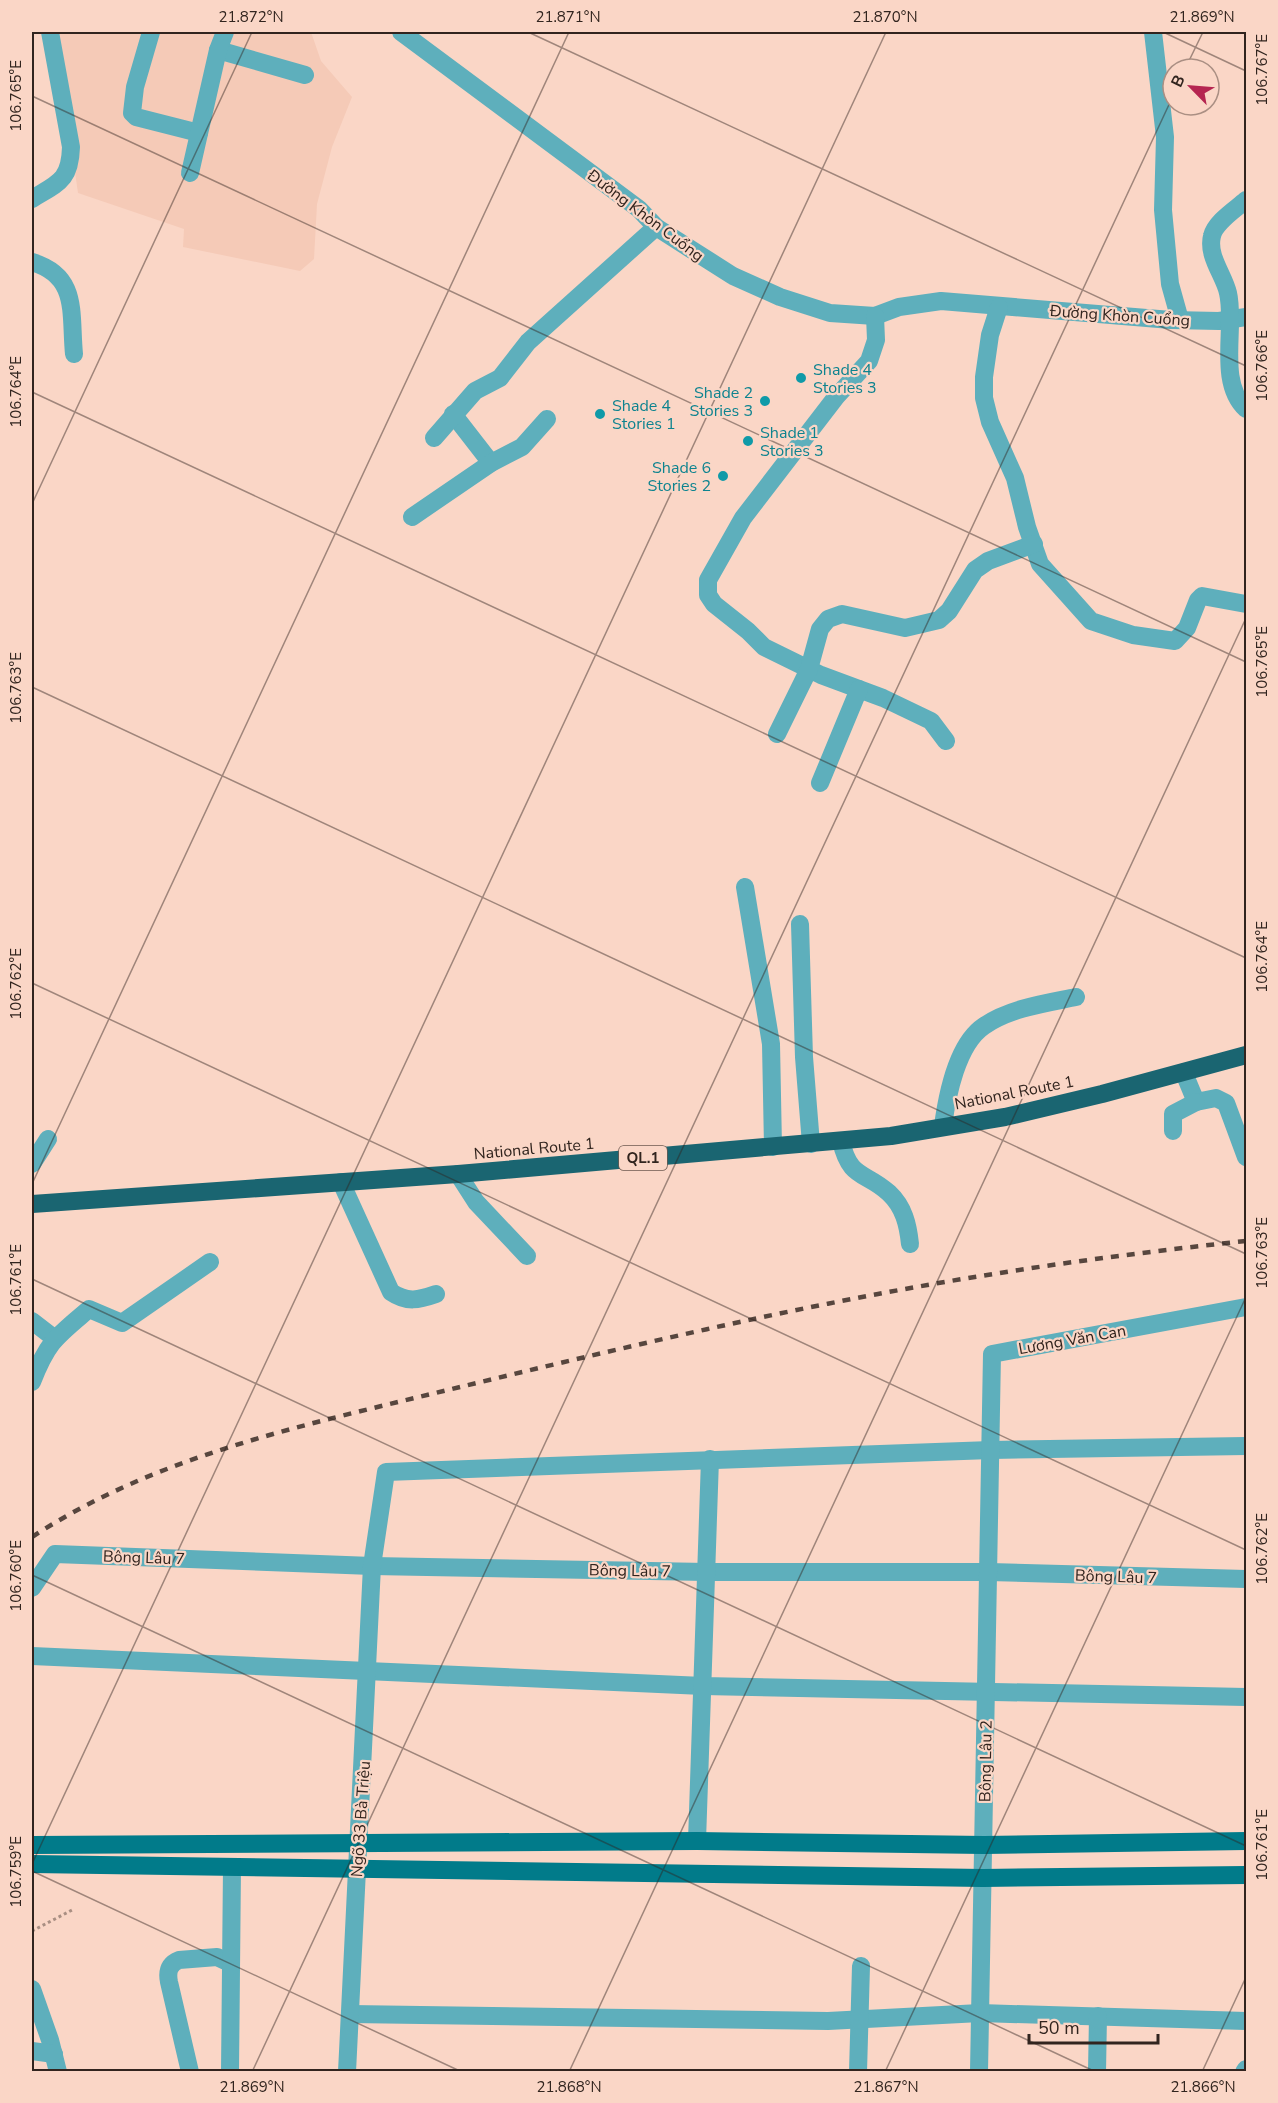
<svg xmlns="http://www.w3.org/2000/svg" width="1278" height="2103" viewBox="0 0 1278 2103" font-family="'Nunito Sans',sans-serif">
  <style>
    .built { fill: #f5cab7 }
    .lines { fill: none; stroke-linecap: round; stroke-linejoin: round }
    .path { stroke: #a98f83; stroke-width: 3; stroke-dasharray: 3 3; stroke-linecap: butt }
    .minor { stroke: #5eafbc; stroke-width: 18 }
    .major { stroke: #017b8a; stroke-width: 18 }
    .highway { stroke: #1a6571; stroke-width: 18 }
    .rail { stroke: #57463e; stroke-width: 4.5; stroke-dasharray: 8 8; stroke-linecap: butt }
    .ticks { fill: none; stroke: #31241e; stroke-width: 1.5; stroke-opacity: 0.45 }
    .culture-dot { fill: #0f9aa8; stroke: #fad6c6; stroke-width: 2 }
    .labels { text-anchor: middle; stroke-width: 4.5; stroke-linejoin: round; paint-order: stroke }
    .shield { fill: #fad6c6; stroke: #6d5950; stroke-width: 1.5 }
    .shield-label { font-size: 15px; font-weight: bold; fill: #31241e }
    .street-label { font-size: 16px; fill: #31241e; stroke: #fad6c6 }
    .culture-label { font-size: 16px; fill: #0d838f; stroke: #fad6c6; text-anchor: start }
    .neatline { fill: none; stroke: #31241e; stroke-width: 2 }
    .ticks-label { font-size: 15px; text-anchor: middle; fill: #31241e }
  </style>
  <rect width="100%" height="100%" fill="#fad6c6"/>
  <path class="built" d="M55,32H311L321,61L352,97L332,147L317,204L314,259L300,271L183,247L184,229L78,193Z"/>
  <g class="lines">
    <path class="path" d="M32,1931L74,1909"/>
    <g class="minor">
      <path d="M151,32L135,87L132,113L136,117L199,133"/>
      <path d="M401,32L639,209L656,227L733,276L780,297L830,313L875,316L899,307L941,301L1171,320L1219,321L1246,317"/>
      <path d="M1153,32L1165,137L1163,210L1170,284L1180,320"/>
      <path d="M218,50L305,75"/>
      <path d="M190,173L218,50L225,32"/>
      <path d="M32,199C58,183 70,181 71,147L50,32"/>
      <path d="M1246,200C1236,209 1215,222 1212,236C1207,256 1224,275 1228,293C1236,327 1217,382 1246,409"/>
      <path d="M32,262C79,276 70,313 74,354"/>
      <path d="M999,307L990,335L984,377V398L990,422L1015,478L1027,527L1040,564L1091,621L1133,635L1175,641L1187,628L1198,600L1202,596L1246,604"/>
      <path d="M875,316L876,340L869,361L836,397L743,518L708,580V595L714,604L748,631L764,647L821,675L883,698L931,721L946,741"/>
      <path d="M453,414L491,463"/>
      <path d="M434,438L475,391L500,378L528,342L656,227"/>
      <path d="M412,517L491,463L522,447L547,419"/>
      <path d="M777,734L809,669L820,629L828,619L842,614L905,628L939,620L949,611L975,570L988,561L1034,544"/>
      <path d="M820,783L859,689"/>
      <path d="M745,887L771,1044L773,1147"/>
      <path d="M800,924L804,1057L811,1144"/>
      <path d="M1184,1073L1196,1102L1216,1098L1226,1103L1246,1157"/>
      <path d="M943,1126C947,1096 957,1044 984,1026C1010,1008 1047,1003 1076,997"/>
      <path d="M1173,1131V1114L1196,1102"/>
      <path d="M841,1141C850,1180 865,1171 889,1193C904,1207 908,1225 910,1244"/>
      <path d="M32,1164L48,1139"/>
      <path d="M458,1174L476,1202L527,1256"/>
      <path d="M341,1182L391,1292C407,1303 419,1300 436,1294"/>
      <path d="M32,1321L54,1338"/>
      <path d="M32,1382C48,1341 56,1337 89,1309L122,1323L210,1262"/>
      <path d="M32,1588L55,1554L372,1566L707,1572H989L1246,1579"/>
      <path d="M32,1656L703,1686L1246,1697"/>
      <path d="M697,1841L710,1459"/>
      <path d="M32,1989L50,2040L58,2072"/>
      <path d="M350,2014L828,2021L980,2013L1246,2021"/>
      <path d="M32,2051L54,2054"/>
      <path d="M190,2072L169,1982C167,1972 169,1964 179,1960L217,1957L230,1963"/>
      <path d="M230,2072L232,1867"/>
      <path d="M347,2072L372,1566L386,1472L991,1450L1246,1446"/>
      <path d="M858,2072L861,1966"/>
      <path d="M979,2072L992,1354L1246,1307"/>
      <path d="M1097,2072L1098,2016"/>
      <path d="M1244,2072L1246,2069"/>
    </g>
    <g class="major">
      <path d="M32,1845L697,1841L984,1845L1246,1841"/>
      <path d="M32,1864L983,1878L1246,1875"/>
    </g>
    <path class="highway" d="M32,1204L458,1174L891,1136L1005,1117L1102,1094L1246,1055"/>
    <path class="rail" d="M32,1537C162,1452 315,1423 464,1386C601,1353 739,1320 878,1294C999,1271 1123,1254 1246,1241"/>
  </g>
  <path class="ticks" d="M528,32L1246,366M1163,32L1246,71M1185,69L1203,32M32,96L1246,662M32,392L1246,958M32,504L252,32M32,687L1246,1254M32,983L1246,1550M32,1184L569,32M32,1279L1246,1846M32,1575L1096,2072M32,1864L886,32M32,1871L462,2072M252,2072L1173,96M569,2072L1246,618M885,2072L1246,1297M1202,2072L1246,1977"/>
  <g class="culture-dot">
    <circle cx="801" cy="378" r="6"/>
    <circle cx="765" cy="401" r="6"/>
    <circle cx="600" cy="414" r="6"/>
    <circle cx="748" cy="441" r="6"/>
    <circle cx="723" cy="476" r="6"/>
  </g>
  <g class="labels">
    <rect class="shield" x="619" y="1146" width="48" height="24" rx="4.5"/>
    <g class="shield-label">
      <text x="643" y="1163">QL.1</text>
    </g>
    <g class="street-label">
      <text transform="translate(646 215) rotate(37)" y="6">Đường Khòn Cuổng</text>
      <text transform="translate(1120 315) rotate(4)" y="6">Đường Khòn Cuổng</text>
      <text transform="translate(1014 1092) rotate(-11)" y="6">National Route 1</text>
      <text transform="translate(534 1148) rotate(-5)" y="6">National Route 1</text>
      <text transform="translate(1072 1339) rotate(-10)" y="6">Lương Văn Can</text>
      <text transform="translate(144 1557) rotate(2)" y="6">Bông Lâu 7</text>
      <text transform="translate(630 1570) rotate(1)" y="6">Bông Lâu 7</text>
      <text transform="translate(1116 1576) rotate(2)" y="6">Bông Lâu 7</text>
      <text transform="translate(985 1761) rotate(-89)" y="6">Bông Lâu 2</text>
      <text transform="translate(360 1819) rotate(-86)" y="6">Ngõ 33 Bà Triệu</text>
    </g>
    <g class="culture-label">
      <text x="813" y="375">Shade 4<tspan x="813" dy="18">Stories 3</tspan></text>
      <text x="753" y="398" text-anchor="end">Shade 2<tspan x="753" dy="18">Stories 3</tspan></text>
      <text x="612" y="411">Shade 4<tspan x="612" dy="18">Stories 1</tspan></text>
      <text x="760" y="438">Shade 1<tspan x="760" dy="18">Stories 3</tspan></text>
      <text x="711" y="473" text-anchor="end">Shade 6<tspan x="711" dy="18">Stories 2</tspan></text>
    </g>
  </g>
  <rect width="1278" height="2103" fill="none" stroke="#fad6c6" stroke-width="66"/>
  <g transform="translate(1191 87) rotate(295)"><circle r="28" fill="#fad6c6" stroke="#aa8f83" stroke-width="1.5"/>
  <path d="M0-4.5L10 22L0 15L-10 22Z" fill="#b52550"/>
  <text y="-9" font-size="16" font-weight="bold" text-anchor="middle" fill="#31241e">B</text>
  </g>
  <path d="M1029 2034v9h129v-9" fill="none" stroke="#31241e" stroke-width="3"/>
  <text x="1038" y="2034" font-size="18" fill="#31241e" stroke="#fad6c6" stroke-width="4.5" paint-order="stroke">50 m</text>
  <rect x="33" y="33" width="1212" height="2037" class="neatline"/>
  <g class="ticks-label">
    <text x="251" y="22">21.872°N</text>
    <text x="568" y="22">21.871°N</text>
    <text x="885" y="22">21.870°N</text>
    <text x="1202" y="22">21.869°N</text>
    <text transform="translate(1262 70) rotate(-90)" y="5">106.767°E</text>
    <text transform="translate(16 96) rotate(-90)" y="5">106.765°E</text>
    <text transform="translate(1262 366) rotate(-90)" y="5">106.766°E</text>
    <text transform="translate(16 392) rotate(-90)" y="5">106.764°E</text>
    <text transform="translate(1262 662) rotate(-90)" y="5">106.765°E</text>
    <text transform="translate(16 688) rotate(-90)" y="5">106.763°E</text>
    <text transform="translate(1262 957) rotate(-90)" y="5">106.764°E</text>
    <text transform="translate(16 984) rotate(-90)" y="5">106.762°E</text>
    <text transform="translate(1262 1253) rotate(-90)" y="5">106.763°E</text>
    <text transform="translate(16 1280) rotate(-90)" y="5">106.761°E</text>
    <text transform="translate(1262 1549) rotate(-90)" y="5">106.762°E</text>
    <text transform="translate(16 1576) rotate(-90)" y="5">106.760°E</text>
    <text transform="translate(1262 1845) rotate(-90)" y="5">106.761°E</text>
    <text transform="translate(16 1872) rotate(-90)" y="5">106.759°E</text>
    <text x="252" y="2092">21.869°N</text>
    <text x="569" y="2092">21.868°N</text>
    <text x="886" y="2092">21.867°N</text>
    <text x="1203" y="2092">21.866°N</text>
  </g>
</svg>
